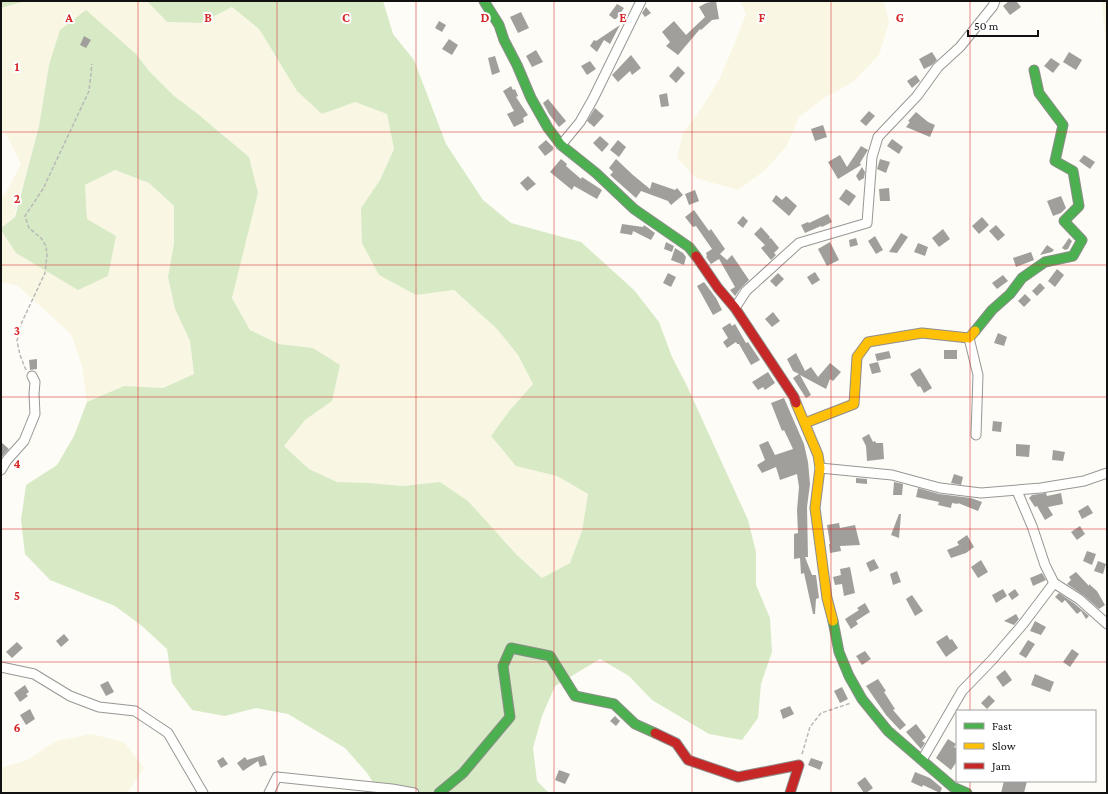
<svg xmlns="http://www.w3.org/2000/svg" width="1108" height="794" viewBox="0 0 1108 794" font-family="'Crimson Pro',serif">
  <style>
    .farmland { fill: #f9f7e4 }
    .forest { fill: #d8eac5 }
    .building { fill: #a19f9c }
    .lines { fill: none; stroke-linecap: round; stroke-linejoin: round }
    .street-casing { stroke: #979795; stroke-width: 11 }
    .fast-casing { stroke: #8e8d8b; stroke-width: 11 }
    .slow-casing { stroke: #8e8d8b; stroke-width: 11 }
    .jam-casing { stroke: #8e8d8b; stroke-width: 11 }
    .path { stroke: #b9b9b8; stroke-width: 1.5; stroke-dasharray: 4 2; stroke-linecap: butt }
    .street { stroke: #fffffe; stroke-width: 9 }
    .fast { stroke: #4caf50; stroke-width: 9 }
    .slow { stroke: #ffc107; stroke-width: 9 }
    .jam { stroke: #c62828; stroke-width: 9 }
    .grid { fill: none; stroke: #d62828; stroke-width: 1; stroke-opacity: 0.55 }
    .grid-label { font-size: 13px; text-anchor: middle; font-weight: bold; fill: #d62828; stroke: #fff; stroke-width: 4; stroke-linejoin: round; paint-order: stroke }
  </style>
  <rect width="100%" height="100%" fill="#fdfcf7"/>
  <g class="farmland">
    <path d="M26,1H147L167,22L201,23L232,7L259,29L277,60L355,102L387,114L394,149L380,180L361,208L416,295L454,290L497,329L518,355L533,384L510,410L516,466L557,476L588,494L582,531L570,563L542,578L440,482L403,486L369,483L337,482L309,469L283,445L305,420L332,401L313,348L279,344L250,330L232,298L258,193L225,136L173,95L150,72L136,54L49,65L39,126L14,217L1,228V197L5,194L21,164L6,134L1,130V8Z"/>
    <path d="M740,1H884L889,23L879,55L853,82L824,98L799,117L786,147L764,171L738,190L696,178L677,158L683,133L703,106L720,78L734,45L746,14Z"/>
    <path d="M1102,1H1107V42L1105,40Z"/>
    <path d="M114,170L149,183L174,206V243L168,277L175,309L190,341L194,374L163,388L124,386L87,402L82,366L71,334L18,286L1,282V230L16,253L87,219L85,185Z"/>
    <path d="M91,734L124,742L144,768L127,793H1V768L27,760L56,741Z"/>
  </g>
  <g class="forest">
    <path d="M1,1H26L1,8Z"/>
    <path d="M147,1H383L393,34L414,60L446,144L483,200L511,223L581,242L634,290L659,322L672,357L687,386L748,520L756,552V585L770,618L772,652L761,684L758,718L742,740L709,734L652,700L629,676L600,659L555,686L542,716L533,748L537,781L549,793H380L367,773L345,748L288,714L256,708L225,716L192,710L172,683L167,649L142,626L115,606L50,580L25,554L21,520L26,485L57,465L74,436L87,402L124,386L163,388L194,374L190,341L175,309L168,277L174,243V206L149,183L115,170L85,185L87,219L116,236L108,276L78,290L16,253L1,230V228L15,217L39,126L49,65L60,30L86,10L136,54L150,72L173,95L199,115L249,157L258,193L232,298L250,330L279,344L313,348L340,365L332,401L305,420L284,446L309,469L337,482L369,483L403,486L440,482L468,501L516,554L542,578L570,563L582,531L588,494L557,476L516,466L491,436L510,410L533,384L518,355L497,329L454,290L416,295L379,275L362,243L361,208L380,180L394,149L387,114L355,102L322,114L297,91L259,29L232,7L201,23L167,22Z"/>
  </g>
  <g class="building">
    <path d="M716,1L719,19L712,20L701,30L700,29L678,55L666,46L670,42L662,32L674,21L686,35L705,17L699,7L706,3Z"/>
    <path d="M1009,1H1016L1021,7L1010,15L1003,6Z"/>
    <path d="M617,4L624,8L616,19H614L609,15Z"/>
    <path d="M646,7L651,13L645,17L642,13Z"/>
    <path d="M521,12L529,28L518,33L510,17Z"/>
    <path d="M439,21L446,25L442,32L435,28Z"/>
    <path d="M620,25L610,44L604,40L597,52L590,46L594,40L596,41Z"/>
    <path d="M84,36L91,40L86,48L80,45Z"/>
    <path d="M449,39L458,45L452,55L442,49Z"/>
    <path d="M536,50L543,62L532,67L526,56Z"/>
    <path d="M932,52L937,60L932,65L924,69L919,59Z"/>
    <path d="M1069,52L1082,60L1076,70L1063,62Z"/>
    <path d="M631,55L641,68L632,75L630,71L618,82L612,75Z"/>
    <path d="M495,56L500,72L492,75L488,58Z"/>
    <path d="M1051,58L1060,64L1053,73L1044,66Z"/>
    <path d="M590,61L596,69L587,75L581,66Z"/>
    <path d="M678,66L685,73L676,83L669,76Z"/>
    <path d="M916,75L920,81L912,88L907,81Z"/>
    <path d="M511,86L513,90L515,89L518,96L516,97L528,115L523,118L524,122L514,127L507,114L514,111L503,91Z"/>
    <path d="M667,93L669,106L661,107L659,95Z"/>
    <path d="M548,99L566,121L559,127L549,114L543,103Z"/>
    <path d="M595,108L604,116L594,127L587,121Z"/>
    <path d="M869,111L875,116L866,126L860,121Z"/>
    <path d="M916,112L928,122L935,125L930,137L906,127L910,122L908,121Z"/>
    <path d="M823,125L827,137L815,141L811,129Z"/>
    <path d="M600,136L609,144L602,152L593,143Z"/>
    <path d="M892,139L903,147L899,154L887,146Z"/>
    <path d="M546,140L553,147V150L545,156L538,147Z"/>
    <path d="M618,140L626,147L619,157L610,150Z"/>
    <path d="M861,146L868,150L860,163L861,165L838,179L828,162L840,155L847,167Z"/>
    <path d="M1084,155L1095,162L1090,169L1079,161Z"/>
    <path d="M561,159L567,164L566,166L581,179L582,177L602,190L597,199L574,186L572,190L550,172Z"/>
    <path d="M616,159L633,175L650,189L652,182L675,190L677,188L683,195L671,205L668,201L641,191L636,198L610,175L613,172L609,168Z"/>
    <path d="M880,159L890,162L886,173L877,169Z"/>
    <path d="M862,167L865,172L864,178L859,181L856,176Z"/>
    <path d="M528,176L536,184L527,191L520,183Z"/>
    <path d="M889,188L890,201H880L879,189Z"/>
    <path d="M846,189L856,196L849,206L839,199Z"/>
    <path d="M695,190L699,201L689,205L685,194Z"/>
    <path d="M776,195L782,200L786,196L797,206L789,216L772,201Z"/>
    <path d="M1061,196L1066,208L1061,213L1053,216L1047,201Z"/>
    <path d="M694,210L709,231L711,229L725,249L720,254L727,260L732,255L749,280L741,288L735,296L730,290L735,287L719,259L711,264L706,257L707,256L706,253L712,249L696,226L693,227L685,217Z"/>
    <path d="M828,214L832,222L822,227L821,226L805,233L801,225L808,222L809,223Z"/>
    <path d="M743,216L748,221L743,228L737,223Z"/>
    <path d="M982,217L989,225L979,234L972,226Z"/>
    <path d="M622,224L643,227L644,225L655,233L651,240L633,231L632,235L620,233Z"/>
    <path d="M996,225L1005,235L998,241L989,231Z"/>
    <path d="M761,227L770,237L769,239L771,238L779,248L774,253L776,255L771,260L761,248L765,245L754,234Z"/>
    <path d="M943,229L950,239L939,247L932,238Z"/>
    <path d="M901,233L908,237L897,253L889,252Z"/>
    <path d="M875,236L883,250L876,254L868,241Z"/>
    <path d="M856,238L858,245L850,247L849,240Z"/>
    <path d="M1069,238L1072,241L1068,249L1065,250L1062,248Z"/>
    <path d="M666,242L674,246L672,252L664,249Z"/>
    <path d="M830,242L839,260L827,266L818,249Z"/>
    <path d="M918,243L928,247L925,256L914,252Z"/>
    <path d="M1047,245L1054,250L1052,252L1040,255Z"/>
    <path d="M675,248L683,253L686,257L684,265L671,260Z"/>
    <path d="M1031,252L1034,260L1016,267L1013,258Z"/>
    <path d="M1057,269L1064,275L1055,287L1048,281Z"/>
    <path d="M815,272L820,280L812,285L807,277Z"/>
    <path d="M668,273L676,277L671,287L663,283Z"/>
    <path d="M778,273L784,279L776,287L770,281Z"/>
    <path d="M1003,275L1008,281L997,289L992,283Z"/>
    <path d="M704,282L716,298L722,310L713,315L697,286Z"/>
    <path d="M1040,283L1045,288L1037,296L1032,291Z"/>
    <path d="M1025,294L1031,300L1024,307L1018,301Z"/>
    <path d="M773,312L780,321L772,327L765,319Z"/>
    <path d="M730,323L732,326L735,324L746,343L748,342L760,360L751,365L739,344H737L736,342L727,348L723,342L728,338L722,328Z"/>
    <path d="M998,333L1007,337L1004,346L994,343Z"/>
    <rect x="944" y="350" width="13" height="9"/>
    <path d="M889,351L891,358L877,361L875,354Z"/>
    <path d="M796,353L805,371L811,367L818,377L830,363L841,372L833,381L830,379L826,389L800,375L811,395L806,398L793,378L799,374L793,371L787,359Z"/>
    <path d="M37,359V369L30,370L29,360Z"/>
    <path d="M878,362L881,372L872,374L869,364Z"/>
    <path d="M920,368L932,388L924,393L920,386L918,387L910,374Z"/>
    <path d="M768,372L775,383L765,390L763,387L758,390L752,382Z"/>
    <path d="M784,398L804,444L808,462L810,484L807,507L808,557H805L812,575H816L819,598L816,599L815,614H813L804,573L801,574L800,558L794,559V534L798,533L797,510L799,487L797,474L780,480L776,467L762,473L757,465L765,460L759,445L768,441L775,455L793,449L784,430L782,431L771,403Z"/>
    <path d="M993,421L1002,422L1001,432L992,431Z"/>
    <path d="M869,434L873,442L875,441L876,443H883L884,459L867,461L866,446L862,438Z"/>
    <path d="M1,442L9,449L1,458Z"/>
    <path d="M1016,444L1030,445L1029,457L1016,456Z"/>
    <path d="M1053,450L1065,452L1063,461L1052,460Z"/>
    <path d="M954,474L963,477L961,485L951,483Z"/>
    <path d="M856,478L867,479V484L856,483Z"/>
    <path d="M894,482L903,484L902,495H893Z"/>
    <path d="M918,488L939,494L971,498L982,502L978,511L958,503V504L952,503L951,508L938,505L939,502L916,497Z"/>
    <path d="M1046,493L1047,496L1061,493L1063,504L1048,507L1053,515L1045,520L1037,506L1035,507L1029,498L1032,495Z"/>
    <path d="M1088,505L1093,513L1082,519L1078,511Z"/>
    <path d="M899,514H901L899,538L891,535Z"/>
    <path d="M839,523L840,528L855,525L860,545L840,546L841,551L830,553L829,544H830L827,525Z"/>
    <path d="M1080,526L1085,534L1077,540L1071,532Z"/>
    <path d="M967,535L974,547L966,553L951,558L947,550L959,545L957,542Z"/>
    <path d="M1087,551L1096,554L1092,565L1083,561Z"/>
    <path d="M874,559L879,568L870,572L866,563Z"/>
    <path d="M981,560L988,572L978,578L971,567Z"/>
    <path d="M1098,561L1106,564L1103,574L1094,571Z"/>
    <path d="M850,567L855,593L844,596L842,584L835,585L833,577L841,575L840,569Z"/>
    <path d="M897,571L901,582L893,585L890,574Z"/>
    <path d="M1076,572L1089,586V584L1097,591L1105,605L1099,609L1083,595L1067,584L1071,580L1069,577Z"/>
    <path d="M1042,573L1046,580L1033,586L1030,578Z"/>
    <path d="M1003,589L1007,596L996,603L992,595Z"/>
    <path d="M1015,589L1019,595L1012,600L1008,594Z"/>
    <path d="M1059,593L1075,604L1089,616L1086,619L1081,611L1077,614L1065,600L1062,603L1055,597Z"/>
    <path d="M912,595L923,611L915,616L906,599Z"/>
    <path d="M865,603L870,612L856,621L858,624L851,629L845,619L859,610L857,608Z"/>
    <path d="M1016,614L1019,619L1014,625L1004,621Z"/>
    <path d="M1035,621L1046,627L1041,635L1030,631Z"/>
    <path d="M64,634L69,640L61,647L56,641Z"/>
    <path d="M947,635L950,640L952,639L958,648L946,657L936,642Z"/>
    <path d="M1028,640L1035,644L1026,658L1019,654Z"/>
    <path d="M17,642L23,648L12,658L6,652Z"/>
    <path d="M1072,649L1079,654L1070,667L1063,662Z"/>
    <path d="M865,651L871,659L862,665L856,656Z"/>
    <path d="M1005,670L1012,680L1003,687L996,677Z"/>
    <path d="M1035,674L1054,682L1050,692L1031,685Z"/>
    <path d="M878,679L886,691L884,692L895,709L893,710L906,725L900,730L886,715L866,686Z"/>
    <path d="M108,681L114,692L106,696L100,685Z"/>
    <path d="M25,685L29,692L26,694L28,696L20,702L14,693Z"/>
    <path d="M842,687L848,699L840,703L834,691Z"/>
    <path d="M989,695L995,701L987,709L981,703Z"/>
    <path d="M790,706L794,714L783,719L780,710Z"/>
    <path d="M30,709L35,719L26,725L20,715Z"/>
    <path d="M615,716L620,721L616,726L610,721Z"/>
    <path d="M916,724L926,737L922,741L925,743L921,749L906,732Z"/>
    <path d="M948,739L956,744L954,747L957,749V761L951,770L936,758Z"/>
    <path d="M264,755L267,765L260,767L258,761L243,771L237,763L245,757L247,760Z"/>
    <path d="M223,757L228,764L221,768L217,761Z"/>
    <path d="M811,758L823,762L820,770L808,765Z"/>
    <path d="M559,770L570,774L565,784L555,780Z"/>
    <path d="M915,772L930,778L942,788L940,793L923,785L922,787L911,782Z"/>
    <path d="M865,777L873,788L866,793H864L857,783Z"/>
    <path d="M1004,781H1027L1024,793H1001Z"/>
  </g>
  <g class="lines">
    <g class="street-casing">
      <g id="street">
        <path d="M561,145L580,122L593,99L641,1"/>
        <path d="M735,308L746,291L799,243L867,223L872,157L878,137L917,96L938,67L960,47L993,6L995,1"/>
        <path d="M969,338L978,375L976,435"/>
        <path d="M820,468L892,475L940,488L981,493L1041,488L1084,481L1107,473"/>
        <path d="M1,470L7,460L24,441L35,414L34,394L35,382L32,376"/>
        <path d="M1017,491L1032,526L1045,565L1054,583L1079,599L1107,624"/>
        <path d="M1,667L34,674L70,696L99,707L135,711L168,733L203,793"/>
        <path d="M922,760L962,691L992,660L1023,624L1054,583"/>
        <path d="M269,793L277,777L392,789L414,793"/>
      </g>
    </g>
    <g class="fast-casing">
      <g id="fast">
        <path d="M484,1L499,25L504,40L517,65L531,98L548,128L561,145L596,173L634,209L689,247L696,256"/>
        <path d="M975,331L992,310L1010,294L1022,278L1045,262L1073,256L1082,240L1064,221L1079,206L1073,171L1055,161L1063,125L1039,93L1034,70"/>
        <path d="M833,621L839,652L849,676L862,699L888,731L953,787L967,793"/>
        <path d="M439,793L463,773L510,717L503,666L511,648L550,656L575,696L614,704L635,724L655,733"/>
      </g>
    </g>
    <g class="slow-casing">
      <g id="slow">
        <path d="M796,403L818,455L820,468L815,508L827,598L833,621"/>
        <path d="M805,423L854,404L857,357L868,342L922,333L969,338L975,331"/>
      </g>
    </g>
    <g class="jam-casing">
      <g id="jam">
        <path d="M696,256L718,288L735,308L794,397L796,403"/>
        <path d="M655,733L676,743L688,760L738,777L799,765L790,793"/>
      </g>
    </g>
    <g class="path">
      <path d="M26,370L20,355L17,341L21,324L45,273L47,255L46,246L41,238L29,228L25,216L43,189L89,91L92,64"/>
      <path d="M802,754L810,727L821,713L851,703"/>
    </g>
    <use href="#street" class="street"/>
    <use href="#fast" class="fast"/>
    <use href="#slow" class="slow"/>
    <use href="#jam" class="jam"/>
  </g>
  <path class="grid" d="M138,1V793M277,1V793M416,1V793M554,1V793M692,1V793M831,1V793M970,1V711M1,132H1107M1,265H1107M1,397H1107M1,529H1107M1,662H1107M970,781V793"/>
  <g class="grid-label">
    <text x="69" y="22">A</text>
    <text x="208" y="22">B</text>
    <text x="346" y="22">C</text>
    <text x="485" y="22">D</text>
    <text x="623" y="22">E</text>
    <text x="762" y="22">F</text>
    <text x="900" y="22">G</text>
    <text x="17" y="71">1</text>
    <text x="17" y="203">2</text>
    <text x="17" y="335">3</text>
    <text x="17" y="468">4</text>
    <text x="17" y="600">5</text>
    <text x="17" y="732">6</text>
  </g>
  <rect width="1108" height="794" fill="none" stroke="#111111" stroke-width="4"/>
  <rect x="956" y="710" width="140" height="72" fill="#ffffff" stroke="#a0a0a0"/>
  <rect x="964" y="723" width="20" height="6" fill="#4caf50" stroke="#a0a0a0"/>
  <text x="992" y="730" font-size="12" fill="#111111">Fast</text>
  <rect x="964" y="743" width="20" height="6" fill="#ffc107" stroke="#a0a0a0"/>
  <text x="992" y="750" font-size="12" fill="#111111">Slow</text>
  <rect x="964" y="763" width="20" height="6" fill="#c62828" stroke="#a0a0a0"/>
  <text x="992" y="770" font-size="12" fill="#111111">Jam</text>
  <path d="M968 30v6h70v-6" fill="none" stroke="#111111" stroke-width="2"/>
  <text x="974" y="30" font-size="12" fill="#111111" stroke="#ffffff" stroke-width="3" paint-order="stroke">50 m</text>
</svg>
